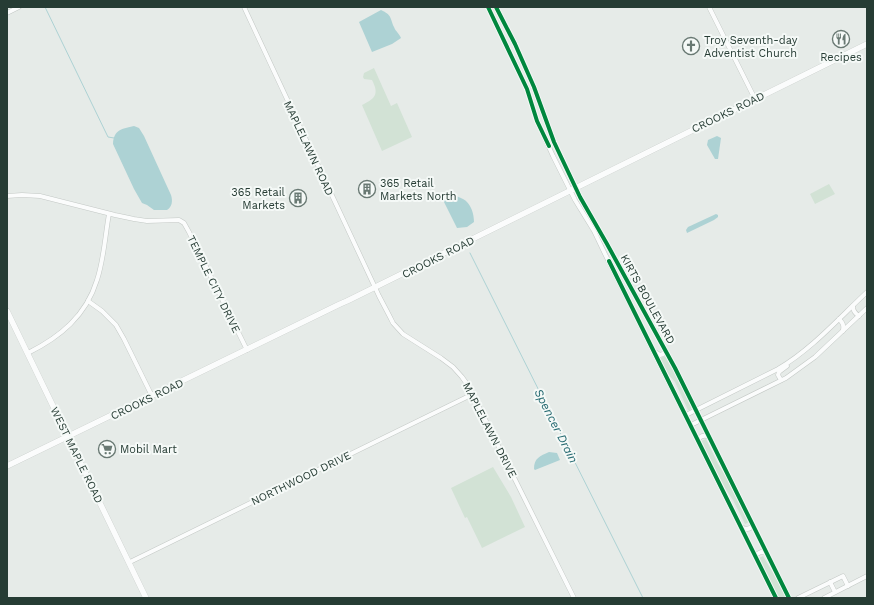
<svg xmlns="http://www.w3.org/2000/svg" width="874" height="605" viewBox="0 0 874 605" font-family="'Work Sans',sans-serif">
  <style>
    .green { fill: #d2e2d5 }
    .water { fill: #add2d4 }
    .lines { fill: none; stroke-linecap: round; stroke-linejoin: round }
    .stream { stroke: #add2d4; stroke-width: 1 }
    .minor-casing { stroke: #c3c8c5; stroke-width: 5 }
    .secondary-casing { stroke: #c3c8c5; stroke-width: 6 }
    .minor { stroke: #fbfcfc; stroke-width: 4 }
    .secondary { stroke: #fbfcfc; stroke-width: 5.5 }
    .cycleway-casing { stroke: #f5f9f7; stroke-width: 6 }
    .cycleway { stroke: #00873e; stroke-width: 4 }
    .labels { text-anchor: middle; stroke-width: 4; stroke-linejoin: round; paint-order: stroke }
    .poi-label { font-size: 11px; fill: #263c34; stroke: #f5f9f7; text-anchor: start }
    .street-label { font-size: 11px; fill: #263c34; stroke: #f5f9f7 }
    .water-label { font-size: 12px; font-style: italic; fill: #276b72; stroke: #f5f9f7 }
  </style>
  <rect width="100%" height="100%" fill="#e6ebe8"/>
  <g class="green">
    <path d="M374,68L391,106L397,103L412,137L382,151L362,105C374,99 380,95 372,80L364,79L363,77L364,73Z"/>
    <path d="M829,184L835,194L815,204L810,194Z"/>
    <path d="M666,356L672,367L692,407L690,410H688L675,382L668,374L660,358Z"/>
    <path d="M706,439L718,464L727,478L749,522L745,524L733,500L725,488L701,441Z"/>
    <path d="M493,467L511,497L525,527L482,548L467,517L465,518L451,488Z"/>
    <path d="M763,556C771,570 780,583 786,598H779L759,558Z"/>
  </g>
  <g class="water">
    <path d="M381,10C392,15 390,18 394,27C396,32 399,33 401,38L392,44L372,52L359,22Z"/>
    <path d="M134,126L139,128L144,136L171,195C173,201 172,207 167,210H154L147,205L142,203L134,189L113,144C114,129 122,129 134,126Z"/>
    <path d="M717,136L721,138L718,159H715L707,145L708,140Z"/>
    <path d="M455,194C458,198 460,197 463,199C471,203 474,214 474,222L467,227L457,228L444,202V199L449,195Z"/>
    <path d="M716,214L718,215V217L714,220L687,233L686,230L688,227Z"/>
    <path d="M549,452L557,453L560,460L535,470L534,469C534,458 540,456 549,452Z"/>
  </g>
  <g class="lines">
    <g class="stream">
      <path d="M45,7L108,137L114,138"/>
      <path d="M470,253L643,598"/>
    </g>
    <g class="minor-casing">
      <g id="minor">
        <path d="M244,7L379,296L390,317L393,323L403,334L441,358L453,367L462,377L469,387L574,598"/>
        <path d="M488,7L527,89L537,121L553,156L575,200L594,231L605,254L776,598"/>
        <path d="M496,7L515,44L534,87L554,142L580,197L607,244L675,368L789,598"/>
        <path d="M709,7L755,99"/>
        <path d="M7,13L19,7"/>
        <path d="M7,196L22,195L40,196L115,215L134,219L147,221L179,220L184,223L189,232L247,350"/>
        <path d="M88,301L102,311L116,325L124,339L152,396"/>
        <path d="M853,306C853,311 855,313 859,316"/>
        <path d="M839,319C843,323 844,325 843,331"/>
        <path d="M655,352L660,355L663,354L666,351"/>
        <path d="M28,353C60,337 86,316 97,280C104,259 105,236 109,214"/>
        <path d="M781,380L778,375L779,372L787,366"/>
        <path d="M686,415L778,369C812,349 838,319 867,292"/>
        <path d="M691,425L786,378L815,357L867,308"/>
        <path d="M698,440C701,435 705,435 709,437"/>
        <path d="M741,527C746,530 750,530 753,525"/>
        <path d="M755,555L761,552L767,553"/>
        <path d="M130,562L473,394"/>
        <path d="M830,582L835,592"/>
        <path d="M798,598L843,576L848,586"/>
        <path d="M824,598L867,576"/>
      </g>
    </g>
    <g class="secondary-casing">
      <g id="secondary">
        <path d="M7,311L146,598"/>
        <path d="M7,466L340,304L347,301L867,44"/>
      </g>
    </g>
    <use href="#minor" class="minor"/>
    <use href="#secondary" class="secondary"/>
    <g class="cycleway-casing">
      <g id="cycleway">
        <path d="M488,7L527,89L537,121L549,146"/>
        <path d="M496,7L515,44L534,87L554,142L580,197L607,244L675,368L789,598"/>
        <path d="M609,261L776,598"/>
      </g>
    </g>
    <use href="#cycleway" class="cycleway"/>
  </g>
  <defs>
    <g id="restaurant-ring" transform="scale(0.9)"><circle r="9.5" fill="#f5f9f7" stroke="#697973" stroke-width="1.5"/><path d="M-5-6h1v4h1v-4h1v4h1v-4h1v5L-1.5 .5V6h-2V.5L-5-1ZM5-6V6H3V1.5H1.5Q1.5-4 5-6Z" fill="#697973"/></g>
    <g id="church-ring" transform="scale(0.9)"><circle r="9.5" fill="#f5f9f7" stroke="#697973" stroke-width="1.5"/><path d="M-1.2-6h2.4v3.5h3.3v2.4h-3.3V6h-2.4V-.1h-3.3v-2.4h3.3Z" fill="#697973"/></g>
    <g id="building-ring" transform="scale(0.9)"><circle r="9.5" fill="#f5f9f7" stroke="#697973" stroke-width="1.5"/><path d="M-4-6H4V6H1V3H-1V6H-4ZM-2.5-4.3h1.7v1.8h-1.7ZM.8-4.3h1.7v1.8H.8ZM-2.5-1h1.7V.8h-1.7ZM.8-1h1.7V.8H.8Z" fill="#697973"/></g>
    <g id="supermarket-ring" transform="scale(0.9)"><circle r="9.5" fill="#f5f9f7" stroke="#697973" stroke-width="1.5"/><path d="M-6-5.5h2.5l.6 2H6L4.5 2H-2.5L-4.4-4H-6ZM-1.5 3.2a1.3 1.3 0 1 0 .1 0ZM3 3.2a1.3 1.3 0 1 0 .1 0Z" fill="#697973"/></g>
  </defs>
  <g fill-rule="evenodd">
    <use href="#restaurant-ring" x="841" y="39"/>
    <use href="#church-ring" x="691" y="46"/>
    <use href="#building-ring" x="367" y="189"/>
    <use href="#building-ring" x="298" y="198"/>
    <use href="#supermarket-ring" x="107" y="449"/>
  </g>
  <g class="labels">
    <g class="poi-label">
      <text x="704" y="44">Troy Seventh-day<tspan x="704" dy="13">Adventist Church</tspan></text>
      <text x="841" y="61" text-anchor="middle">Recipes</text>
      <text x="380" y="187">365 Retail<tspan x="380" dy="13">Markets North</tspan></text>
      <text x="285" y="196" text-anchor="end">365 Retail<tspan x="285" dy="13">Markets</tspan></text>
      <text x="120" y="453">Mobil Mart</text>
    </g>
    <g class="street-label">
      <text transform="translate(728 112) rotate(-26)" y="4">CROOKS ROAD</text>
      <text transform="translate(309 148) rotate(65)" y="4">MAPLELAWN ROAD</text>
      <text transform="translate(438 257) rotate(-27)" y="4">CROOKS ROAD</text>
      <text transform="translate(214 284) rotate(64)" y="4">TEMPLE CITY DRIVE</text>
      <text transform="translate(648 299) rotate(61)" y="4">KIRTS BOULEVARD</text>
      <text transform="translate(147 399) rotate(-26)" y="4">CROOKS ROAD</text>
      <text transform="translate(490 430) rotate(63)" y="4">MAPLELAWN DRIVE</text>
      <text transform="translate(77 455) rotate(64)" y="4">WEST MAPLE ROAD</text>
      <text transform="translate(301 478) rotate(-26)" y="4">NORTHWOOD DRIVE</text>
    </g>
    <g class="water-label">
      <text transform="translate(556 426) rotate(63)" y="4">Spencer Drain</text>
    </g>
  </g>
  <rect width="874" height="605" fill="none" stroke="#263c34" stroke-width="16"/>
</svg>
